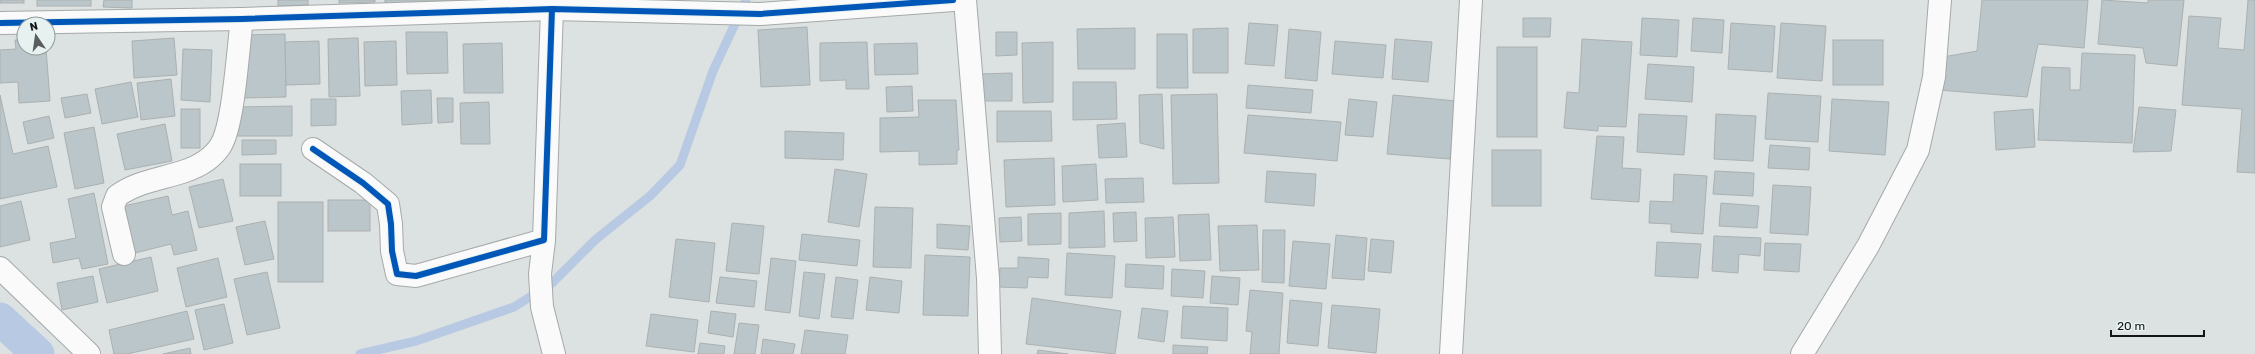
<svg xmlns="http://www.w3.org/2000/svg" width="2255" height="354" viewBox="0 0 2255 354" font-family="Rubik,sans-serif">
  <style>
    .lines { fill: none; stroke-linecap: round; stroke-linejoin: round }
    .stream { stroke: #b8cae3; stroke-width: 9 }
    .canal { stroke: #b8cae3; stroke-width: 33 }
    .building { fill: #bac6c9; stroke: #acb0b1 }
    .minor-casing { stroke: #a5a9a9; stroke-width: 24 }
    .minor { stroke: #fafafa; stroke-width: 22 }
    .cycleway-casing { stroke: #e6f1f0; stroke-width: 8 }
    .cycleway { stroke: #0057b8; stroke-width: 6 }
  </style>
  <rect width="100%" height="100%" fill="#dce1e1"/>
  <g class="lines">
    <path class="stream" d="M360,354L416,341L514,307L552,283L595,240L650,196L680,165L713,71L746,0"/>
    <path class="canal" d="M0,319L38,354"/>
  </g>
  <g class="building">
    <rect x="0" y="0" width="24" height="3"/>
    <rect x="37" y="0" width="54" height="6"/>
    <path d="M104,0H132V8L103,7Z"/>
    <path d="M278,0H308V5L278,6Z"/>
    <path d="M339,0H375V2L339,3Z"/>
    <path d="M385,0H454V5L385,8Z"/>
    <path d="M1982,0H2088L2084,48L2038,44L2027,97L1938,90L1943,57L1977,51Z"/>
    <path d="M2102,0L2148,3V0H2184L2177,66L2146,63L2143,48L2098,44Z"/>
    <path d="M2248,0H2255V173L2237,172L2242,109L2182,105L2189,16L2221,18L2218,48L2244,50Z"/>
    <path d="M1523,18H1551L1550,37H1523Z"/>
    <path d="M1642,18L1679,20L1677,57L1640,55Z"/>
    <path d="M1693,18L1724,20L1722,53L1691,51Z"/>
    <path d="M1249,23L1278,25L1274,66L1245,64Z"/>
    <path d="M1731,23L1775,26L1772,72L1728,69Z"/>
    <path d="M1781,23L1826,26L1822,81L1777,78Z"/>
    <path d="M807,27L810,85L761,87L758,30Z"/>
    <path d="M1135,28V69H1078L1077,29Z"/>
    <path d="M1228,28V73H1193V29Z"/>
    <path d="M1289,29L1321,32L1317,81L1285,78Z"/>
    <path d="M406,32H447L448,73L407,74Z"/>
    <path d="M996,32H1017V55L996,56Z"/>
    <path d="M285,34L286,97L244,98L243,35Z"/>
    <path d="M1157,34H1187L1188,88H1157Z"/>
    <path d="M174,38L177,75L134,78L132,41Z"/>
    <path d="M358,38L360,96L329,97L328,39Z"/>
    <path d="M1395,39L1432,42L1428,82L1392,79Z"/>
    <path d="M1582,39L1632,42L1626,127L1598,126V131L1564,128L1567,92L1579,93Z"/>
    <path d="M15,40H24V48H46L50,101L19,103L18,82L0,83V50L16,49Z"/>
    <rect x="1833" y="40" width="50" height="45"/>
    <path d="M319,41L320,84L286,85L285,42Z"/>
    <path d="M396,41L397,85L365,86L364,42Z"/>
    <path d="M1335,41L1386,45L1383,78L1332,74Z"/>
    <path d="M867,42L869,89H846V80L820,81V43Z"/>
    <path d="M1053,42V102L1023,103L1022,43Z"/>
    <path d="M502,43L503,93H464L463,44Z"/>
    <path d="M917,43L918,74L875,75L874,44Z"/>
    <rect x="1497" y="47" width="40" height="90"/>
    <path d="M183,49L212,50L210,102L181,100Z"/>
    <path d="M2082,53L2135,55L2132,143L2038,140L2042,67L2070,68V90H2080Z"/>
    <path d="M1648,64L1694,67L1692,102L1645,99Z"/>
    <path d="M1012,73V101H980L979,74Z"/>
    <path d="M171,79L175,116L141,120L137,83Z"/>
    <path d="M131,82L138,117L102,124L95,89Z"/>
    <path d="M1073,82H1116L1117,119L1073,120Z"/>
    <path d="M1248,85L1313,90L1311,113L1246,108Z"/>
    <path d="M912,86L913,111L887,112L886,87Z"/>
    <path d="M431,90L432,123L402,125L401,91Z"/>
    <path d="M1768,93L1821,96L1818,142L1765,139Z"/>
    <path d="M87,94L91,113L65,118L61,98Z"/>
    <path d="M1162,94L1164,149L1140,143L1139,95Z"/>
    <path d="M1217,94L1219,183L1173,184L1171,95Z"/>
    <path d="M0,95L13,154L48,146L57,187L0,199Z"/>
    <path d="M1393,95L1456,101L1450,159L1387,154Z"/>
    <path d="M437,98H453V122L438,123Z"/>
    <path d="M311,99H336V125L311,126Z"/>
    <path d="M1349,99L1377,102L1373,137L1345,135Z"/>
    <path d="M1832,99L1889,102L1885,155L1829,151Z"/>
    <path d="M918,100H956L959,150H957V164L919,165V151L880,152V118L919,117Z"/>
    <path d="M489,102L490,144H461L460,103Z"/>
    <path d="M292,106V136H236V107Z"/>
    <path d="M2139,107L2176,110L2171,151L2133,152Z"/>
    <rect x="181" y="109" width="19" height="39"/>
    <path d="M2033,109L2035,147L1996,150L1994,112Z"/>
    <path d="M997,111H1051L1052,141L997,142Z"/>
    <path d="M1639,114L1687,116L1684,155L1637,152Z"/>
    <path d="M1716,114L1756,116L1753,161L1714,159Z"/>
    <path d="M1248,115L1341,122L1337,161L1244,153Z"/>
    <path d="M49,116L54,138L28,144L23,122Z"/>
    <path d="M1125,123L1127,157L1099,158L1097,125Z"/>
    <path d="M165,124L172,161L125,170L117,134Z"/>
    <path d="M94,127L104,183L75,189L64,133Z"/>
    <path d="M785,131L844,133L843,160L785,158Z"/>
    <path d="M1597,136L1624,137L1622,168L1641,169L1639,202L1591,199Z"/>
    <path d="M242,140H276V154L242,155Z"/>
    <path d="M1770,145L1810,148L1809,170L1768,168Z"/>
    <rect x="1492" y="150" width="49" height="56"/>
    <path d="M1054,158L1055,205L1006,207L1004,160Z"/>
    <rect x="240" y="164" width="41" height="32"/>
    <path d="M1096,164L1098,200L1063,202L1062,166Z"/>
    <path d="M835,169L867,174L859,227L828,222Z"/>
    <path d="M1267,171L1316,174L1314,206L1265,202Z"/>
    <path d="M1715,171L1754,173L1753,196L1713,194Z"/>
    <path d="M1674,174L1707,176L1703,234L1671,232V224L1649,223L1650,201L1673,202Z"/>
    <path d="M1143,178L1144,202L1106,203L1105,179Z"/>
    <path d="M223,179L233,221L199,228L189,187Z"/>
    <path d="M1773,185L1811,187L1808,235L1770,233Z"/>
    <path d="M94,193L108,264L82,269L79,258L53,263L50,243L76,238L68,199Z"/>
    <path d="M168,196L172,215L188,211L197,250L174,255L171,244L135,253L124,206Z"/>
    <rect x="328" y="200" width="42" height="31"/>
    <path d="M21,201L30,240L0,247V206Z"/>
    <rect x="278" y="202" width="45" height="80"/>
    <path d="M1721,203L1759,206L1757,228L1719,226Z"/>
    <path d="M875,207L913,208L911,268L873,267Z"/>
    <path d="M1104,211L1105,247L1069,248V213Z"/>
    <path d="M1136,212L1137,241L1114,242L1113,213Z"/>
    <path d="M1061,213V244L1028,245V214Z"/>
    <path d="M1209,214L1211,260L1180,261L1178,215Z"/>
    <path d="M1021,217L1022,241L1000,242L999,218Z"/>
    <path d="M1173,217L1175,257L1146,258L1145,218Z"/>
    <path d="M265,221L274,259L245,265L236,227Z"/>
    <path d="M732,223L764,226L759,274L726,271Z"/>
    <path d="M937,224L970,226L968,250L937,248Z"/>
    <path d="M1257,225L1259,270L1220,271L1218,226Z"/>
    <path d="M1263,230H1285L1284,283L1262,282Z"/>
    <path d="M802,234L860,240L857,266L799,260Z"/>
    <path d="M1336,235L1367,238L1364,280L1332,278Z"/>
    <path d="M1714,236L1761,238L1760,256L1739,254L1738,273L1712,271Z"/>
    <path d="M676,239L715,243L709,302L669,297Z"/>
    <path d="M1371,239L1394,241L1391,273L1368,271Z"/>
    <path d="M1293,241L1330,244L1326,289L1289,286Z"/>
    <path d="M1657,242L1701,244L1698,278L1655,276Z"/>
    <path d="M1765,243L1801,244L1799,272L1764,270Z"/>
    <path d="M1067,253L1115,256L1112,298L1065,295Z"/>
    <path d="M925,255L970,257L968,316L923,315Z"/>
    <path d="M151,257L158,291L107,303L99,269Z"/>
    <path d="M1018,257L1049,259L1048,278L1028,277L1027,288L999,287L1000,268H1018Z"/>
    <path d="M218,258L227,297L186,307L177,268Z"/>
    <path d="M771,258L796,261L790,313L765,310Z"/>
    <path d="M1126,264L1164,266L1163,289L1125,287Z"/>
    <path d="M1172,269L1205,271L1203,298L1171,296Z"/>
    <path d="M267,272L280,328L247,335L234,279Z"/>
    <path d="M804,272L825,274L819,319L799,316Z"/>
    <path d="M93,276L98,302L62,310L57,283Z"/>
    <path d="M1212,276L1240,278L1238,305L1210,303Z"/>
    <path d="M720,277L757,281L754,307L716,303Z"/>
    <path d="M836,277L858,280L853,319L831,317Z"/>
    <path d="M870,277L902,281L899,313L866,310Z"/>
    <path d="M1250,290L1283,293L1279,354H1250L1252,332L1246,331Z"/>
    <path d="M1032,298L1121,311L1115,354L1026,344Z"/>
    <path d="M1290,300L1322,303L1318,346L1287,343Z"/>
    <path d="M224,304L233,343L204,350L195,310Z"/>
    <path d="M1332,305L1380,309L1376,353L1328,348Z"/>
    <path d="M1183,306L1228,308L1227,341L1181,338Z"/>
    <path d="M1142,308L1168,311L1164,342L1138,338Z"/>
    <path d="M187,311L194,339L127,354H114L109,330Z"/>
    <path d="M711,311L736,314L733,337L708,333Z"/>
    <path d="M651,314L698,320L694,352L646,346Z"/>
    <path d="M739,323L759,325L755,354H734Z"/>
    <path d="M805,330L848,335L845,354H801Z"/>
    <path d="M763,339L795,344L793,354H761Z"/>
    <path d="M700,343L725,346L724,354H698Z"/>
    <path d="M1173,345L1208,347L1207,354H1173Z"/>
    <path d="M190,348L191,354H163Z"/>
    <path d="M1038,350L1068,354H1037Z"/>
  </g>
  <g class="lines">
    <g class="minor-casing">
      <g id="minor">
        <path d="M965,0L988,278L990,354"/>
        <path d="M0,23L242,19L552,9L760,14L953,0"/>
        <path d="M313,149L363,183L388,204L391,224L392,251L397,274L416,276L544,240L552,9"/>
        <path d="M544,240L540,274L542,307L554,354"/>
        <path d="M124,254L113,207L117,196C138,181 162,179 185,171C200,166 213,158 221,145C234,123 238,47 242,19"/>
        <path d="M0,268L89,354"/>
        <path d="M1451,354L1471,0"/>
        <path d="M1802,354L1868,246L1918,150L1934,77L1940,0"/>
      </g>
    </g>
    <use href="#minor" class="minor"/>
    <g class="cycleway-casing">
      <g id="cycleway">
        <path d="M0,23L242,19L552,9L760,14L953,0"/>
        <path d="M313,149L363,183L388,204L391,224L392,251L397,274L416,276L544,240L552,9"/>
      </g>
    </g>
    <use href="#cycleway" class="cycleway"/>
  </g>
  <g transform="translate(36 36) rotate(347)"><circle r="19" fill="#e6f1f0" stroke="#919999"/>
  <path d="M0-3L7 15L0 10L-7 15Z" fill="#595d5d"/>
  <text y="-6" font-size="11" font-weight="bold" text-anchor="middle" fill="#121616">N</text>
  </g>
  <path d="M2111 330v6h93v-6" fill="none" stroke="#121616" stroke-width="2"/>
  <text x="2117" y="330" font-size="12" fill="#121616" stroke="#e6f1f0" stroke-width="3" paint-order="stroke">20 m</text>
</svg>
